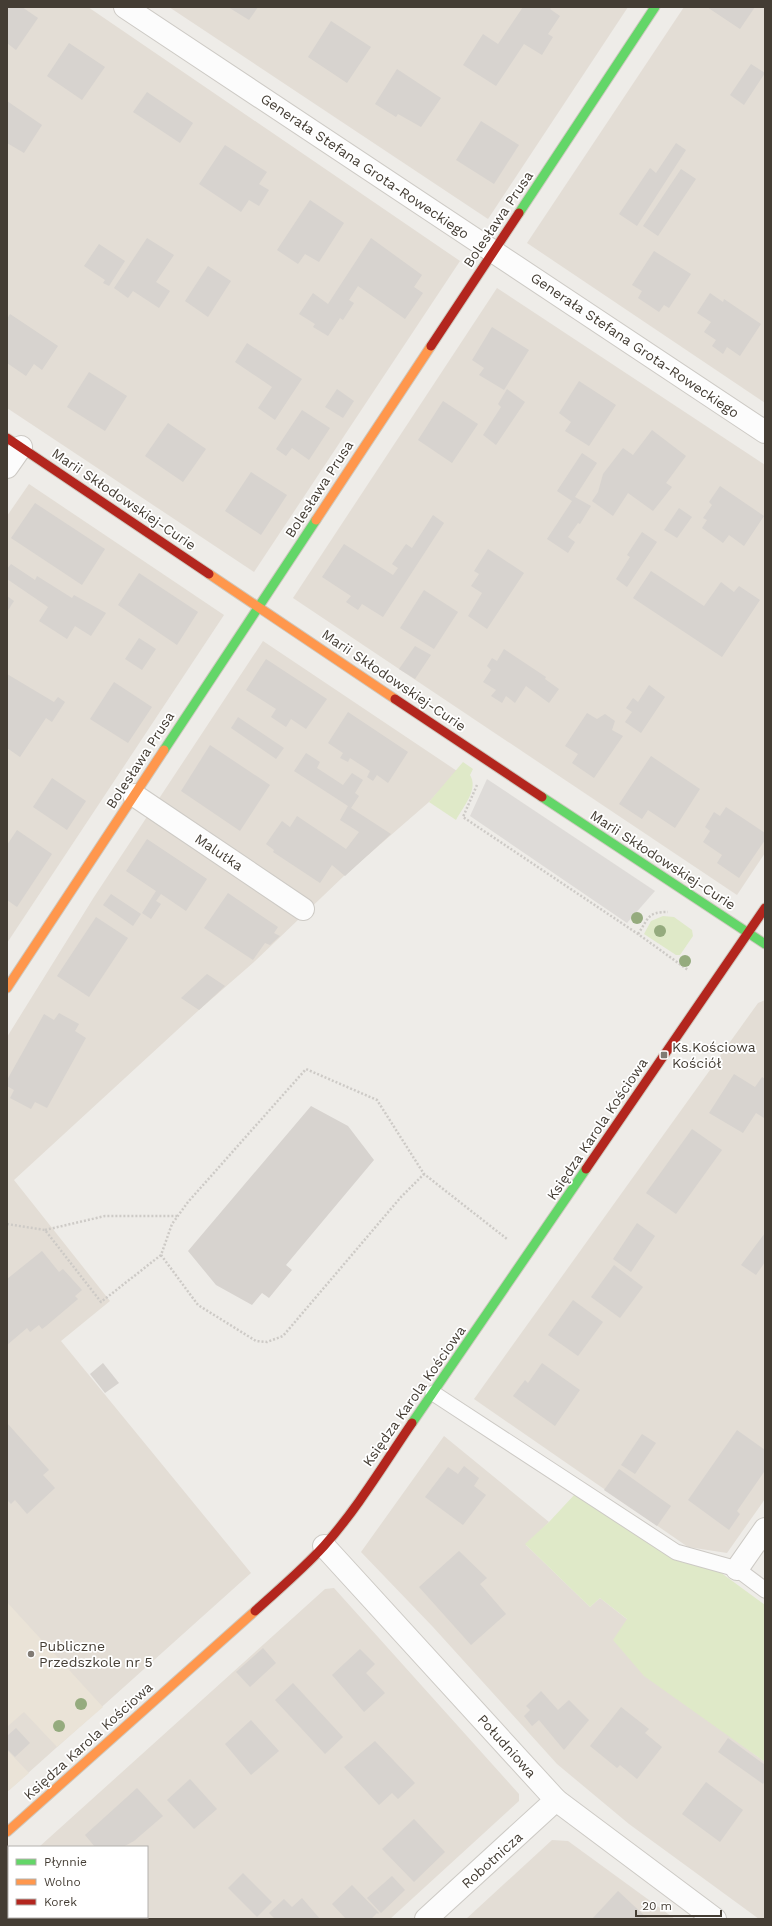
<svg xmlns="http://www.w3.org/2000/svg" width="772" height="1926" viewBox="0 0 772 1926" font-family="'Work Sans',sans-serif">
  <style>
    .residential { fill: #e3ddd5 }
    .education { fill: #eae3d7 }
    .green { fill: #dfe9c8 }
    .parking { fill: #dedbd8 }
    .building { fill: #d7d3cf }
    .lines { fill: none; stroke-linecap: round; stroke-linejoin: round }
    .lane-casing { stroke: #cdcac5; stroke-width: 17 }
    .street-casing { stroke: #cdcac5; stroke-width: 24 }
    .fast-casing { stroke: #cec9bf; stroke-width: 11 }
    .slow-casing { stroke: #cec9bf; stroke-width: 11 }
    .jam-casing { stroke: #cec9bf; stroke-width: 11 }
    .path { stroke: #cdcac6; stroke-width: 2.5; stroke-dasharray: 2 2; stroke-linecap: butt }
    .lane { stroke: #fcfcfc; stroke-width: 15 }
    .street { stroke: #fcfcfc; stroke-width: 22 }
    .fast { stroke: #63d668; stroke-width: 9 }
    .slow { stroke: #ff974d; stroke-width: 9 }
    .jam { stroke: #b3261e; stroke-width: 9 }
    .tree { fill: #95ab7e }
    .poi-dot { fill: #807a73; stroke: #fff; stroke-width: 1.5 }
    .labels { text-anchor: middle; stroke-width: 3.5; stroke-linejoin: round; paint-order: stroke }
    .street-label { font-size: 14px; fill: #443d34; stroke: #fff }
    .poi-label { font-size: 14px; fill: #443d34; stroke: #fff; text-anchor: start }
  </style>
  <rect width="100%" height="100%" fill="#eeece8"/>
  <g class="residential">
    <path d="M7,7H88L460,261L254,572L7,408Z"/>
    <path d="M169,7H628L488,219Z"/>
    <path d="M684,7H765V403L527,243Z"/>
    <path d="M497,288L765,465V853L737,895L293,598Z"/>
    <path d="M29,484L224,615L7,943V516Z"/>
    <path d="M263,641L457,771L429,802L345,875L254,962L199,1010L14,1180L110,1301L61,1341L251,1573L7,1792V1037L94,897Z"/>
    <path d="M765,1000V1499L727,1553L688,1547L474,1399L758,1003Z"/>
    <path d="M444,1436L549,1522L526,1545L590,1607L600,1598L628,1620L708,1720L765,1762V1919H759L629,1824L557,1764L433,1627L361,1552Z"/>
    <path d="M334,1588L519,1794V1801L390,1919H9L7,1917V1876L9,1874V1917H147V1847H39L325,1589Z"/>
    <path d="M552,1840L568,1841L675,1919H466Z"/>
  </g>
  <g class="education">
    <path d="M7,1602L103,1707L57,1747L24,1712L7,1727Z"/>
    <path d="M7,1750L29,1773L7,1792Z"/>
  </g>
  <g class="green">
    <path d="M463,762L473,769L470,775C479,789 463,807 456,820L429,802Z"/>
    <path d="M663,916L674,917L692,930L693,936L680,955H676L644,934L651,921Z"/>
    <path d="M576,1493L675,1560L720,1572L765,1605V1762L644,1676L613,1640L627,1619L600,1598L590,1607L525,1544L549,1522Z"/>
  </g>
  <path class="parking" d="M487,779L655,891L627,923L470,816Z"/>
  <g class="building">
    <path d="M7,7H22L38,18L16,50L7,43Z"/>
    <path d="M228,7H258L249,20Z"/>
    <path d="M523,7H552L550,9L560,16L548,34L553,37L542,55L524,44L496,86L463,65L483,34L498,44Z"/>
    <path d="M707,7H755L740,29Z"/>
    <path d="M331,21L371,47L347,83L308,57Z"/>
    <path d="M69,43L105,67L82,100L47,76Z"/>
    <path d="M751,64L765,73L744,105L730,95Z"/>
    <path d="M397,69L441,98L421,127L398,114L396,117L375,104Z"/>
    <path d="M147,92L193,123L180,143L133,112Z"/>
    <path d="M7,101L42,125L24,153L7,143Z"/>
    <path d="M481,121L519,145L494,184L456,160Z"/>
    <path d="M676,143L686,150L637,226L619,214L650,168L656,173Z"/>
    <path d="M225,145L267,172L259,184L269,190L259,206L249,200L241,212L199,184Z"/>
    <path d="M681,169L696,179L658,236L643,226Z"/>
    <path d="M310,200L344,223L319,262L305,254L298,264L277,250Z"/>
    <path d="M147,238L174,255L156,282L170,291L159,308L133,291L128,298L114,288Z"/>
    <path d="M371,238L422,275L414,287L423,293L405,319L358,286L349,300L354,303L343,320L340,318L328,336L313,327L315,324L299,314L313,293L328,304Z"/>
    <path d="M99,244L125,261L109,286L103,283L105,280L84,266Z"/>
    <path d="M654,251L691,274L669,308L664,305L659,312L638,298L642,291L632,285Z"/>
    <path d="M208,266L231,281L208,317L185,301Z"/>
    <path d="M710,293L723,302L724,299L761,324L740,356L727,347L723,354L712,346L716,340L704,332L711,322L697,313Z"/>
    <path d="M10,314L58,346L42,370L34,364L26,376L7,363V319Z"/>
    <path d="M492,327L529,350L504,390L479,375L484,368L472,360Z"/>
    <path d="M247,343L302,379L275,420L258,408L272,387L235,362Z"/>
    <path d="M89,372L127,396L105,431L67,407Z"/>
    <path d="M579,381L616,405L589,446L565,431L571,422L559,413Z"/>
    <path d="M337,389L354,401L343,418L325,407Z"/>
    <path d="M507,389L525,402L496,445L483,435L501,407L498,404Z"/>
    <path d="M443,401L478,424L452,463L418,440Z"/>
    <path d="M302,410L330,428L309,460L292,448L286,456L276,449Z"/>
    <path d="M168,423L206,449L183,482L145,456Z"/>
    <path d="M652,430L686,456L666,483L672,487L653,511L628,493L613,516L592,501L598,492L603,474L623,448L633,455Z"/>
    <path d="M582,453L597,463L575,497L591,506L580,524L578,523L568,537L575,542L568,553L547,539L572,501L557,491Z"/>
    <path d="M251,472L287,495L261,535L225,511Z"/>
    <path d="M720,486L764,516L744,546L729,535L723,543L702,528L707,520L703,518L712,505L709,502Z"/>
    <path d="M35,503L105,549L82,585L11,538Z"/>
    <path d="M679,508L692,517L677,538L664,530Z"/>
    <path d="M433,515L444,523L383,617L362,604L358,610L346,602L351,596L322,577L344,544L393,575L398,568L392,564L406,544L412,548Z"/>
    <path d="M642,532L657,542L627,587L616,579L630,557L627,555Z"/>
    <path d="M488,549L524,573L487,629L468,616L482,593L471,586L479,574L474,571Z"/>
    <path d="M11,564L35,580L37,576L72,598L74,595L106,613L91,636L75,626L67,639L39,621L48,607L7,579V569Z"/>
    <path d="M651,571L704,606L721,582L734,592L739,586L760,600L722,657L633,598Z"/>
    <path d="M139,573L198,612L177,645L118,605Z"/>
    <path d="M424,590L458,612L434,649L400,628Z"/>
    <path d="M7,596L14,601L7,612Z"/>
    <path d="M139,638L156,649L142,670L125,659Z"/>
    <path d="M415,646L431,655L415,679L399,669Z"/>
    <path d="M504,649L546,677L545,679L559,689L549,703L526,686L515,703L506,696L502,703L491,696L496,690L483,682L491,670L487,666L492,658L497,661Z"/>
    <path d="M266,659L327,699L306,729L291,719L286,727L271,717L276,709L246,690Z"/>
    <path d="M7,674L54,702L58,697L65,702L52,722L46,718L20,757L7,748Z"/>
    <path d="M114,682L152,707L128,743L90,719Z"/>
    <path d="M649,685L665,697L641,733L625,722L632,712L626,708L633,698L638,702Z"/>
    <path d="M348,712L408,752L388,783L377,775L373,781L367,777L370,771L350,758L348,762L340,758L343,753L328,743Z"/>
    <path d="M587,713L597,719L605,714L615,721L612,730L623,736L594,778L572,763L578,754L565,746Z"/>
    <path d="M238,717L284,748L276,759L231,728Z"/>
    <path d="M210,745L270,785L240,831L181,791Z"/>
    <path d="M306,753L320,762L317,768L343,785L352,773L363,780L355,793L359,796L351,808L391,834L345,876L332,865L320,883L273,852L274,850L266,844L282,821L290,827L297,816L346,849L359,832L340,820L348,806L294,771Z"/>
    <path d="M651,756L700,789L675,828L648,810L642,819L619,804Z"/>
    <path d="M52,778L86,801L67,830L33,807Z"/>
    <path d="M726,807L765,833V840L739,878L717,863L722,855L703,842L710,831L705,827L714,812L720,816Z"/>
    <path d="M17,830L52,854L17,907L7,900V845Z"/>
    <path d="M147,839L207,879L186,911L161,894L156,901L161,904L151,919L142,913L156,891L126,871Z"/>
    <path d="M228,893L278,927L274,933L280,936L270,945L265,943L253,960L204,928Z"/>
    <path d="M111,894L141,914L133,926L103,905Z"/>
    <path d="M96,917L128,938L89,997L57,976Z"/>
    <path d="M207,974L225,986L199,1010L181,998Z"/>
    <path d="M59,1013L79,1024L75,1031L86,1038L47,1108L35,1102L31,1109L10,1098L14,1090L7,1086V1080L44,1014L54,1020Z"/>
    <path d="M734,1074L755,1087L762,1077L765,1079V1116L764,1118L756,1113L743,1133L709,1113Z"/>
    <path d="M311,1106L348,1126L374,1160L286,1265L292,1270L269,1298L262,1293L252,1305L216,1285L188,1251Z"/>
    <path d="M692,1129L722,1150L676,1214L646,1193Z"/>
    <path d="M637,1223L655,1236L631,1272L613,1259Z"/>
    <path d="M765,1233V1262L756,1275L741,1265Z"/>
    <path d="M42,1251L59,1272L63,1269L82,1290L75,1296L78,1299L46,1326L42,1329L39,1325L30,1332L27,1328L7,1345V1279Z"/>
    <path d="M614,1265L643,1287L620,1318L591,1297Z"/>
    <path d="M573,1300L603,1322L578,1356L548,1335Z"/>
    <path d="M103,1363L119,1383L105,1393L90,1374Z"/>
    <path d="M542,1363L580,1390L555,1426L513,1396L525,1380L528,1383Z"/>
    <path d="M7,1423L49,1470L43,1475L55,1488L27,1514L15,1500L11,1504L7,1500Z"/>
    <path d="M737,1430L765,1450V1473L764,1472L737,1511L740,1514L729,1530L688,1500Z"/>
    <path d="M642,1434L656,1443L635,1474L621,1465Z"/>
    <path d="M464,1466L479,1478L474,1486L486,1495L463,1525L425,1497L448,1467L458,1474Z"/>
    <path d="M619,1469L671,1506L657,1526L604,1490Z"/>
    <path d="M459,1551L487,1578L480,1584L506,1614L471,1645L419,1587Z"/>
    <path d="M263,1648L276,1663L250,1687L236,1672Z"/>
    <path d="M360,1649L375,1664L366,1673L385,1693L364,1712L332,1675Z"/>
    <path d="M293,1683L343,1737L325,1754L275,1700Z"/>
    <path d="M541,1691L558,1710L569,1700L589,1720L564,1750L539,1720L532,1726L524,1716L530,1710L526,1706Z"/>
    <path d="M621,1707L649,1729L645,1733L662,1747L637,1779L620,1765L617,1768L590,1746Z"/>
    <path d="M251,1720L279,1751L251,1775L225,1744Z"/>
    <path d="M16,1728L30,1743L15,1757L7,1749V1736Z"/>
    <path d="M728,1738L765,1765V1781L763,1784L718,1752Z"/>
    <path d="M375,1741L415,1783L398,1799L392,1793L379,1805L344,1767Z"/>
    <path d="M190,1779L217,1809L194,1829L167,1800Z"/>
    <path d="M706,1782L743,1810L720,1842L682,1814Z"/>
    <path d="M137,1788L163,1816L134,1841L123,1847H95L85,1835Z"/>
    <path d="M414,1819L445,1852L414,1882L382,1849Z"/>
    <path d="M243,1873L272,1902L257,1917L228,1888Z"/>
    <path d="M392,1876L405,1890L381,1913L367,1898Z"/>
    <path d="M352,1885L379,1913L378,1914L377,1913L371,1919H346L332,1904Z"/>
    <path d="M618,1891L648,1919H592Z"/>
    <path d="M302,1898L320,1919H275L269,1913L284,1899L292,1907Z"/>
  </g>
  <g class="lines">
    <g class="lane-casing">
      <path id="lane" d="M433,1393L676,1552L737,1569L765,1590"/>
    </g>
    <g class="street-casing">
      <g id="street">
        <path d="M125,7L765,432"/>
        <path d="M7,467L21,447"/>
        <path d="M134,795L303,909"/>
        <path d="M324,1546L556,1800L715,1919"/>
        <path d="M737,1569L765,1529"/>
        <path d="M426,1919L556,1800"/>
      </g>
    </g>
    <g class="fast-casing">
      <g id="fast">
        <path d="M519,213L655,7"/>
        <path d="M164,750L316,520"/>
        <path d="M542,797L765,944"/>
        <path d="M412,1423L586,1169"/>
      </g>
    </g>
    <g class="slow-casing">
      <g id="slow">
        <path d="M316,520L431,346"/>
        <path d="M209,574L395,699"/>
        <path d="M7,988L164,750"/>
        <path d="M7,1832L255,1611"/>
      </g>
    </g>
    <g class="jam-casing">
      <g id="jam">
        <path d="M431,346L519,213"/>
        <path d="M7,438L209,574"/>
        <path d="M395,699L542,797"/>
        <path d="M586,1169L765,908"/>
        <path d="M255,1611C278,1590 302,1570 324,1546C357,1509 384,1464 412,1423"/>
      </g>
    </g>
    <g class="path">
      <path d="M477,785L463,817L638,934L688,970"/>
      <path d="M638,934C649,918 647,912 668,912"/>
      <path d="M7,1224L45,1230L101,1302L161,1255L172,1224L188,1202L306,1069L377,1100L424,1174L507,1239"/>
      <path d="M45,1230L105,1216H177"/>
      <path d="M161,1255L198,1305L256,1341L267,1342L283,1336L401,1197L424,1174"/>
      <path d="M7,1862L9,1860"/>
    </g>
    <use href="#lane" class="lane"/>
    <use href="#street" class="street"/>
    <use href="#fast" class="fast"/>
    <use href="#slow" class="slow"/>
    <use href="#jam" class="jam"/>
  </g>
  <g class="tree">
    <circle cx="637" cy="918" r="6"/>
    <circle cx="660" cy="931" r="6"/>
    <circle cx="685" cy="961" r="6"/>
    <circle cx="81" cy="1704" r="6"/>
    <circle cx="59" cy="1726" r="6"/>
  </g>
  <g class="poi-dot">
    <rect x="660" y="1051" width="8" height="8" rx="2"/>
    <circle cx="31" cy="1654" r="4"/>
  </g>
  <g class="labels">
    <g class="street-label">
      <text transform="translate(365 166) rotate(34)" y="5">Generała Stefana Grota-Roweckiego</text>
      <text transform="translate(498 219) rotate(-56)" y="5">Bolesława Prusa</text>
      <text transform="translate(635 345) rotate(34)" y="5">Generała Stefana Grota-Roweckiego</text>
      <text transform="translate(319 489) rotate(-57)" y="5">Bolesława Prusa</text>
      <text transform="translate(124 499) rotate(34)" y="5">Marii Skłodowskiej-Curie</text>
      <text transform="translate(394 680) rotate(34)" y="5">Marii Skłodowskiej-Curie</text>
      <text transform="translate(140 760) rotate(-57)" y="5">Bolesława Prusa</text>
      <text transform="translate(219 852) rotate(34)" y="5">Malutka</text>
      <text transform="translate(663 860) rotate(33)" y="5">Marii Skłodowskiej-Curie</text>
      <text transform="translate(597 1129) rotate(-56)" y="5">Księdza Karola Kościowa</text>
      <text transform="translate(414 1396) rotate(-55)" y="5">Księdza Karola Kościowa</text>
      <text transform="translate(88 1741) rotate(-42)" y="5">Księdza Karola Kościowa</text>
      <text transform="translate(507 1746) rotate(48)" y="5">Południowa</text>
      <text transform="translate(492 1860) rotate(-42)" y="5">Robotnicza</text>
    </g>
    <g class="poi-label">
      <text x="672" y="1052">Ks.Kościowa<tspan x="672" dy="16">Kościół</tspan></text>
      <text x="39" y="1651">Publiczne<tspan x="39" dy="16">Przedszkole nr 5</tspan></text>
    </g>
  </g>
  <rect width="772" height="1926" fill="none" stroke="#443d34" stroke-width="16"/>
  <rect x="8" y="1846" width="140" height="72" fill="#ffffff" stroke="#b4b1ae"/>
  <rect x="16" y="1859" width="20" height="6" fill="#63d668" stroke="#b4b1ae"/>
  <text x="44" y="1866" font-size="12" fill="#443d34">Płynnie</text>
  <rect x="16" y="1879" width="20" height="6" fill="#ff974d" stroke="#b4b1ae"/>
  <text x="44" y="1886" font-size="12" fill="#443d34">Wolno</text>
  <rect x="16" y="1899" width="20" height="6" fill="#b3261e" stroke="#b4b1ae"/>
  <text x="44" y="1906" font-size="12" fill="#443d34">Korek</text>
  <path d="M636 1910v6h85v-6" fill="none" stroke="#443d34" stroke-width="2"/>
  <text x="642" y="1910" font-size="12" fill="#443d34" stroke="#ffffff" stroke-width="3" paint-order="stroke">20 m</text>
</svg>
